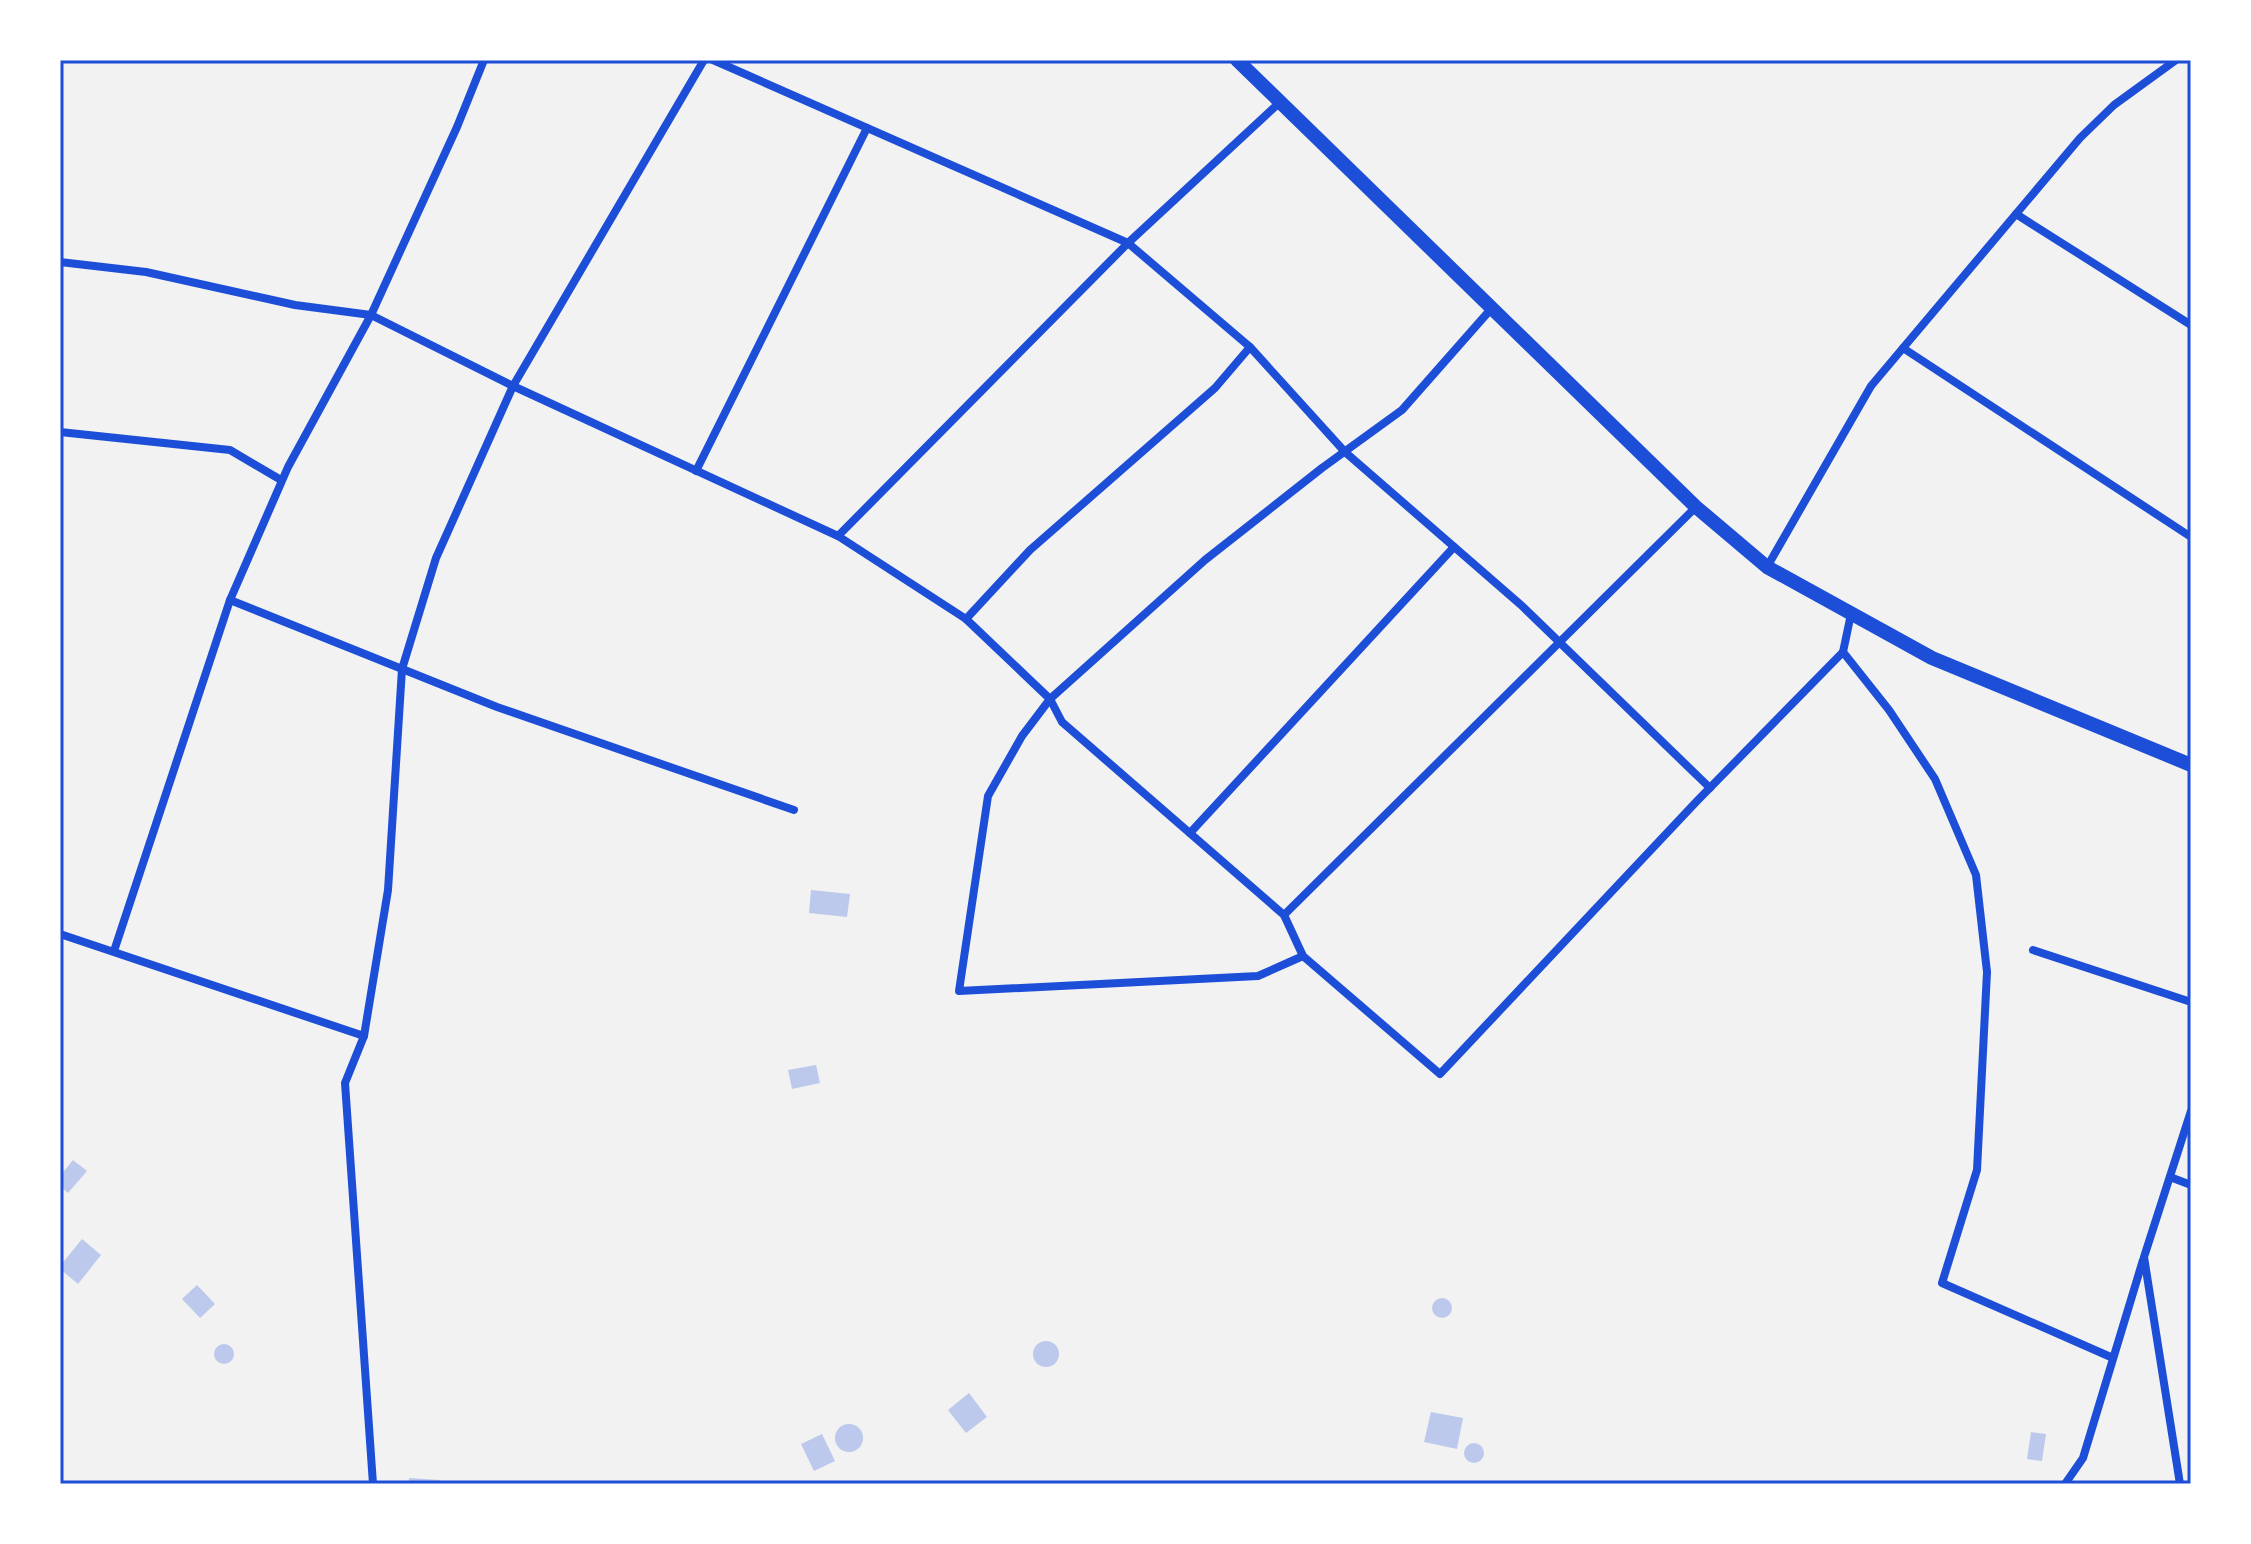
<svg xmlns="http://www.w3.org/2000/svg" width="2251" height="1544" viewBox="0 0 2251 1544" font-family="'IBM Plex Serif',serif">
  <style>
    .building { fill: #bdc9ec }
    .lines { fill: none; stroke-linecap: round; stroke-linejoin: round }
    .minor { stroke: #1d4ed8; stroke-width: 8 }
    .secondary { stroke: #1d4ed8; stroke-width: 14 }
    .neatline { fill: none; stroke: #1d4ed8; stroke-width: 3 }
  </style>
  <rect width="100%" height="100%" fill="#f2f2f2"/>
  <g class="building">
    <path d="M811,890L850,894L847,917L809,913Z"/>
    <path d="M816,1065L820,1083L792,1089L788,1070Z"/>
    <path d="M73,1160L87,1171L68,1193L60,1186V1176Z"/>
    <path d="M82,1239L101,1255L78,1284L60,1269V1266Z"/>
    <path d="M197,1285L215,1304L200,1318L182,1299Z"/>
    <circle cx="1442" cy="1308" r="10"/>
    <circle cx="1046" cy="1354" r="13"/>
    <circle cx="224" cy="1354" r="10"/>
    <path d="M969,1393L987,1417L966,1433L948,1410Z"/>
    <path d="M1431,1412L1463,1418L1457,1449L1424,1442Z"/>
    <circle cx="849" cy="1438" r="14"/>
    <path d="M2031,1432L2046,1434L2042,1461L2027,1459Z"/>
    <path d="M822,1434L835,1461L814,1471L801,1444Z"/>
    <circle cx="1474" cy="1453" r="10"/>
    <path d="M409,1478L440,1480L439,1484H409Z"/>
  </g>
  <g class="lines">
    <g class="minor">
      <path d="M713,60L1128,243L1250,347L1345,452L1521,605L1710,788"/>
      <path d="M2016,214L2191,325"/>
      <path d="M60,262L146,272L295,305L371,315L513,386L838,536L966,619L1050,699L1062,722L1284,915L1303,956L1440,1074L1697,801L1843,652"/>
      <path d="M1903,348L2191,537"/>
      <path d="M60,432L230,450L281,480"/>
      <path d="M696,471L867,128"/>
      <path d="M838,536L1128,243L1279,103"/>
      <path d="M1767,567L1871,386L2080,138L2114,105L2176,60"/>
      <path d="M230,600L497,707L794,810"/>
      <path d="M1851,614L1843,652L1889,710L1935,779L1976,875L1987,972L1977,1170L1942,1283L2113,1358"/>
      <path d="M966,619L1030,550L1215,388L1250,347"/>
      <path d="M1190,833L1454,547"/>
      <path d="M1284,915L1696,507"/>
      <path d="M60,934L364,1036"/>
      <path d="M2033,950L2191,1002"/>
      <path d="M114,951L230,600L288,467L371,315L457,127L484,60"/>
      <path d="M1303,956L1258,976L959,991L988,796L1022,736L1050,699L1205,560L1322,468L1402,410L1491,309"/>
      <path d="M2170,1177L2191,1185"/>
      <path d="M373,1484L345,1083L364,1036L388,890L402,669L436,558L513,386L704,60"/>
      <path d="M2065,1484L2083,1458L2143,1260"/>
      <path d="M2180,1484L2144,1257L2191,1111"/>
    </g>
    <path class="secondary" d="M1237,60L1696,507L1767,567L1932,658L2191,765"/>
  </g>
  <rect width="2251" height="1544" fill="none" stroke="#ffffff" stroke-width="124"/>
  <rect x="62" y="62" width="2127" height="1420" class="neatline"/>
</svg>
